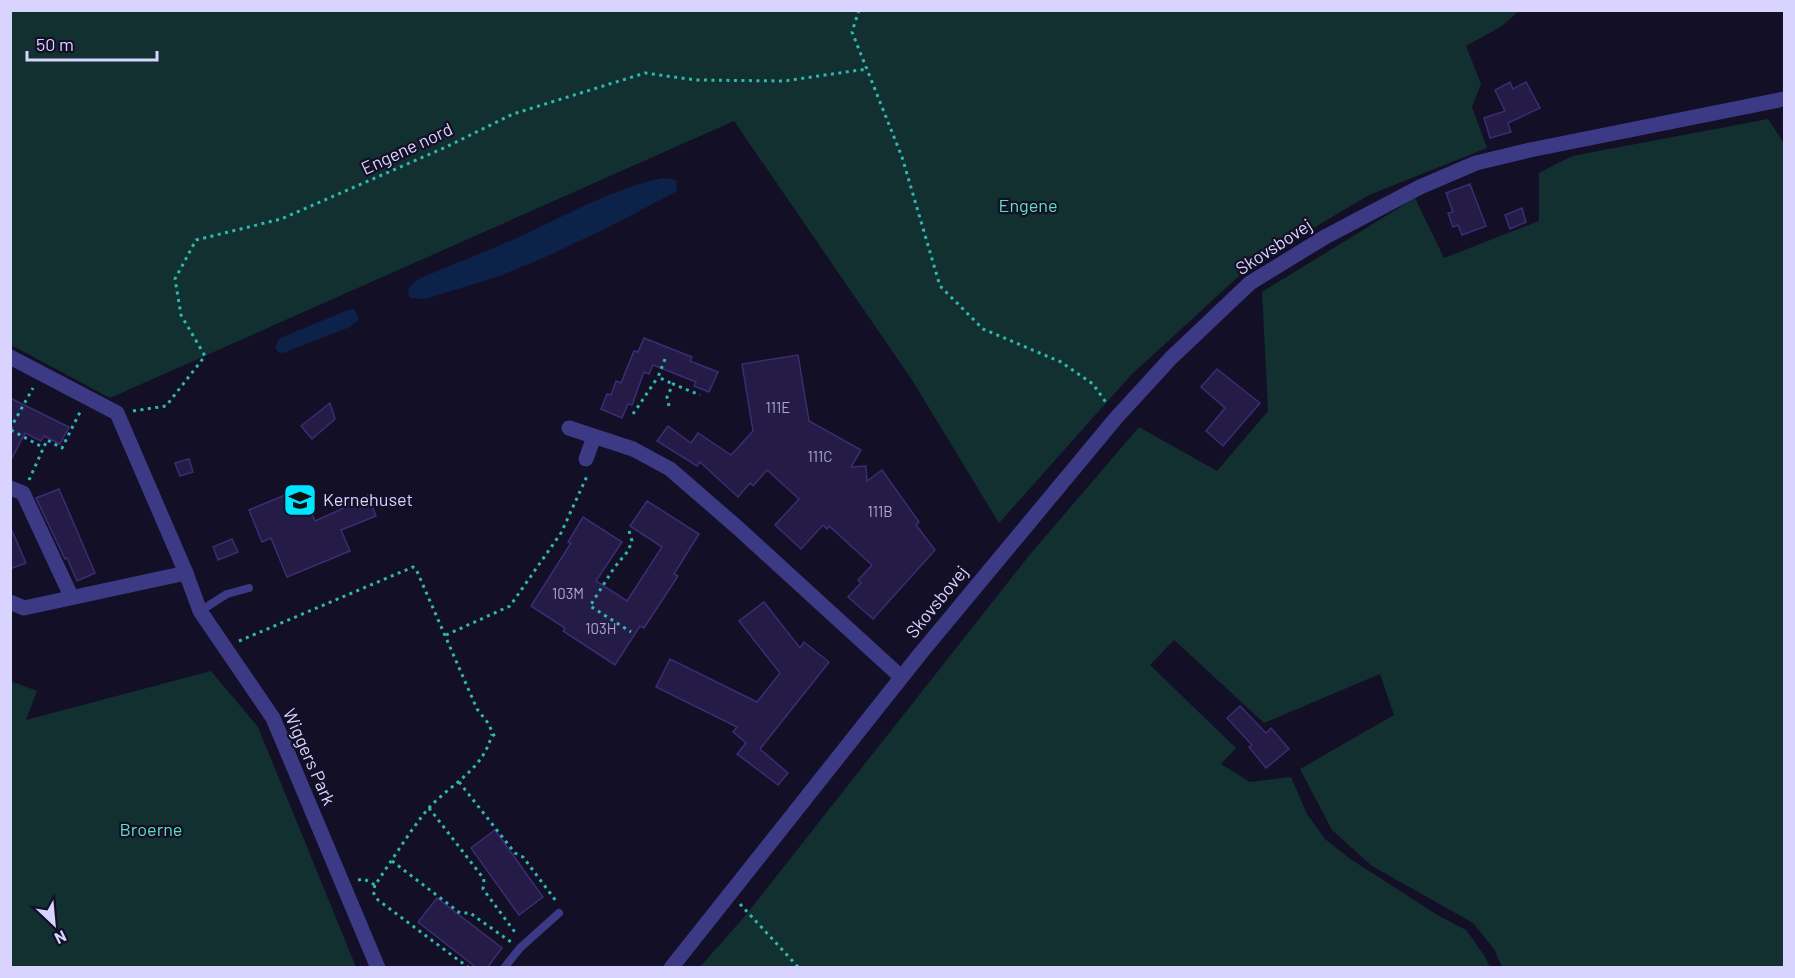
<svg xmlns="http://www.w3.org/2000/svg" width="1795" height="978" viewBox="0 0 1795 978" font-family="Barlow,sans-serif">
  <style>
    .green { fill: #12302f }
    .water { fill: #0c2248 }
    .building { fill: #241b47; stroke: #3b2d73; stroke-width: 1.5 }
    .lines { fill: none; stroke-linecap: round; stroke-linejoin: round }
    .path { stroke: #2fb8b0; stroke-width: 3; stroke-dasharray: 3 4.5; stroke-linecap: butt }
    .service { stroke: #3d3a85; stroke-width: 8 }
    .minor { stroke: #3d3a85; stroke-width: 15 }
    .tertiary { stroke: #3d3a85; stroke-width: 15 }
    .labels { text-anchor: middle; stroke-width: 4.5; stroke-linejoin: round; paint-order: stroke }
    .number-label { font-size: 15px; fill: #aca6d1 }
    .street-label { font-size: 18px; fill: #d9d4ff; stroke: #130f26 }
    .park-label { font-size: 18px; fill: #5fe0c0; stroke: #130f26 }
    .poi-label { font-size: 18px; fill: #d9d4ff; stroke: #130f26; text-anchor: start }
  </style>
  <rect width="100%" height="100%" fill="#130f26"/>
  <g class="green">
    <path d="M10,11L11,10L1519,11L1502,26L1466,46L1481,84L1472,107L1487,148L1369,195L1250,266L1131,375L999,523L912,380L734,121L110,398L11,345Z"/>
    <path d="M1768,119L1784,143V967H1502L1494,949L1473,923L1372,866L1332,830L1300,769L1394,715L1380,674L1264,723L1174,640L1150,665L1236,748L1221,764L1250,782L1291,777L1307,814L1325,839L1349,858L1439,916L1466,930L1484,955L1490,967L699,968L745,916L1027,558L1139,427L1217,471L1268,411L1262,292L1415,198L1444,258L1539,221V173L1572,156Z"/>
    <path d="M211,671L258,727L356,967H11V681L37,691L26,720Z"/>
  </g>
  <g class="water">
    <path d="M664,178L672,179L676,181L677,191L609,227L541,259L497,277L425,299L411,298L408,294L409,287L418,279C456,263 495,248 532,231C574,211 617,187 664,178Z"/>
    <path d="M354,309L359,319L350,327L283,353L278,352L275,347L280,338L348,310Z"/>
  </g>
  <g class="building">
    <path d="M1510,82L1513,89L1526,82L1540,108L1508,123L1511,132L1490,138L1484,118L1505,111L1495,90Z"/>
    <path d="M1470,184L1486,226L1462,235L1458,225L1453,227L1448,213L1453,212L1446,193Z"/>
    <path d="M1522,208L1526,222L1510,229L1505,215Z"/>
    <path d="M644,338L692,357L690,361L718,372L709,392L694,386L696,382L653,365L649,374L644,372L632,405L628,404L622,418L601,409L607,394L611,395L616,381L621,383L634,351L638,352Z"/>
    <path d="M798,355L809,421L861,450L851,467L866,466L867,481L882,470L919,522L916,525L935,550L873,619L848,597L861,583L858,580L872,565L829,526L827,529L823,525L801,549L775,525L799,499L767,470L753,486L750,483L738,497L700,462L697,466L657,441L668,426L691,443L698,433L731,455L753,431L742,364Z"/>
    <path d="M1217,369L1260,403L1223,446L1206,431L1225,408L1201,387Z"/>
    <path d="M10,398L69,427L60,444L44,436L41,441L25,433L10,462Z"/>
    <path d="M330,403L335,419L312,439L301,426Z"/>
    <path d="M189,459L193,472L180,476L175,463Z"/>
    <path d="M302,488L315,521L346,507L345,505L368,495L376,516L341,530L350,551L287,577L271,538L262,542L249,510Z"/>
    <path d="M59,489L95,573L77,581L67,558L65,559L36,498Z"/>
    <path d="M647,501L699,534L674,574L678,576L644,628L640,626L615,665L563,631L565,628L531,606L571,543L568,542L583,517L622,542L596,581L627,601L662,547L630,526Z"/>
    <path d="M10,526L26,563L10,569Z"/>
    <path d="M232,539L238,552L218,560L213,547Z"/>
    <path d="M764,602L800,648L804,642L829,662L760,749L788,773L778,785L737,754L746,743L733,732L737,727L656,687L670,659L757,702L780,673L739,621Z"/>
    <path d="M1240,706L1266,733L1271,728L1289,749L1266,768L1249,747L1252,745L1227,718Z"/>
    <path d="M495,830L543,897L519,915L471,848Z"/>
    <path d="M437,898L502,948L487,968H477L418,922Z"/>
  </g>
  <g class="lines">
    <g class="path">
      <path d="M859,10L852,32L902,157L940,286L983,329L1061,362L1093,384L1107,404"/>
      <path d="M665,359L658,377L673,384"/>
      <path d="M669,406L667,397L673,384L700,395"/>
      <path d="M133,411L166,406L205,356L181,315L175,279L196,240L281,219L446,147L513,114L645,73L696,80L784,81L867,69"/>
      <path d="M633,414L658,377"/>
      <path d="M10,429L33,388"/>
      <path d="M11,430L44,448"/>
      <path d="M29,480L47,440L62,448L80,412"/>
      <path d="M629,531L632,541L628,551L614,568L590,606L631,632"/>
      <path d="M446,635L510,606L561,533L588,474"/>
      <path d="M239,641L413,567L416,569L477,709L488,723L496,740"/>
      <path d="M459,782L515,853L523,857L556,901"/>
      <path d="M429,808L484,879L483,889L517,935"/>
      <path d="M392,861L460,913H470L511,942"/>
      <path d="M358,880L364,879L375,885C391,862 406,837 423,815C446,785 482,774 492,734"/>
      <path d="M375,885L373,892L378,900L469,968"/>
      <path d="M740,904L799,968"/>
    </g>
    <g class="service">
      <path d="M200,611L227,594L249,588"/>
      <path d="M504,968L520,948L559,913"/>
    </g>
    <g class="minor">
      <path d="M10,357L117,413L186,573L200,611L273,718L378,968"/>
      <path d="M569,428L633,449L670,469L738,528L901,677"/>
      <path d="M586,459L594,437"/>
      <path d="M10,488L23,493L71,596"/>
      <path d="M10,602L24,608L186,573"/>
    </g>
    <path class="tertiary" d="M671,968L920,654L1116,418L1171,358L1250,283L1325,237L1420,187L1476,163L1530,150L1784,99"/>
  </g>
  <defs>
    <g id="school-square" transform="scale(1.725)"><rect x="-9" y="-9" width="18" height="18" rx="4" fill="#00e5ff" stroke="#130f26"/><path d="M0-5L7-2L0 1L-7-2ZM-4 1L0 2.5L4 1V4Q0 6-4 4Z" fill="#111"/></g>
  </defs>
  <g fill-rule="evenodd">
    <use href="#school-square" x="300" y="500"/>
  </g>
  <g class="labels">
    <g class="number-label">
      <text x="778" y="413">111E</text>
      <text x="820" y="462">111C</text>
      <text x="880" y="517">111B</text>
      <text x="568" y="599">103M</text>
      <text x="601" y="634">103H</text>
    </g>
    <g class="street-label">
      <text transform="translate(407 149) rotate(-25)" y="6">Engene nord</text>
      <text transform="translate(1274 247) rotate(-33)" y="6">Skovsbovej</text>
      <text transform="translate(937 602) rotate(-51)" y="6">Skovsbovej</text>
      <text transform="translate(309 757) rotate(66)" y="6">Wiggers Park</text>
    </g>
    <g class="park-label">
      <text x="1028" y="212">Engene</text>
      <text x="151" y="836">Broerne</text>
    </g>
    <g class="poi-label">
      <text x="323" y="506">Kernehuset</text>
    </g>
  </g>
  <rect width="1795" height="978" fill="none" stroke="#d9d4ff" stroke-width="24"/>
  <g transform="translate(54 924) rotate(154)" stroke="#130f26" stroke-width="4.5" paint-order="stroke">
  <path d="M0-4.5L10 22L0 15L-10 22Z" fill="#d9d4ff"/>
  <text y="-9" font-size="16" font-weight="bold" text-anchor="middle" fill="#d9d4ff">N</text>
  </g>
  <path d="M27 51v9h130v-9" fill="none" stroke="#d9d4ff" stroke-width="3"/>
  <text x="36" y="51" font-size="18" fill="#d9d4ff" stroke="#130f26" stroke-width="4.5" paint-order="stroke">50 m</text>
</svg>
